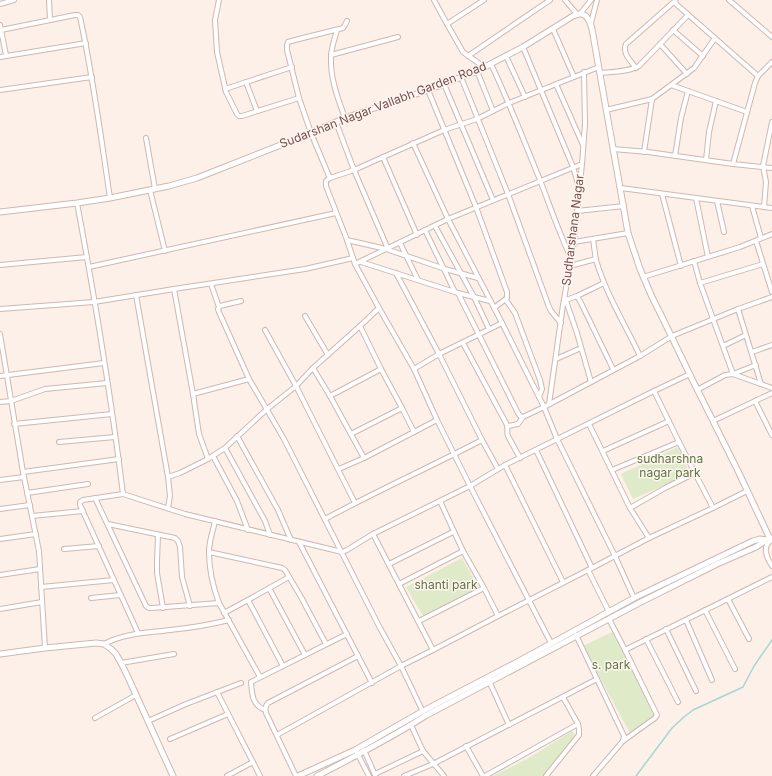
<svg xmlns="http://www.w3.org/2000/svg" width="772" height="776" viewBox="0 0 772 776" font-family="Inter,sans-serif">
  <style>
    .green { fill: #dfeac8 }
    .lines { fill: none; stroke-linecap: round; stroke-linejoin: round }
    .stream { stroke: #a4d7d1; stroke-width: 1.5 }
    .minor-casing { stroke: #d0b7b1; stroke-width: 6 }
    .tertiary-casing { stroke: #d0b7b1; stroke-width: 7 }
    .minor { stroke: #fff; stroke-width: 4 }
    .tertiary { stroke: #fff; stroke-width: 5 }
    .labels { text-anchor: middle; stroke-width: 3; stroke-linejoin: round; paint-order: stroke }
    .street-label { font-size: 12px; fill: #76504d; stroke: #fef5f0 }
    .park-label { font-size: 12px; fill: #5f7542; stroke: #fef5f0 }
  </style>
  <rect width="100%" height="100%" fill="#fcf0e9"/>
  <g class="green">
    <path d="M678,447L690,474L633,499L621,474Z"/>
    <path d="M462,558L479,588L423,616L406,587Z"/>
    <path d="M612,632L658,719L631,735L583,646Z"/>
    <path d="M572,731L575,734L573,739L543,776H493L527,759Z"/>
  </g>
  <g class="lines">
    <path class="stream" d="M636,776L672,728L684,717L693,710L743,687L754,666L772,640"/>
    <g class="minor-casing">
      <g id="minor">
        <path d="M49,0L50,20"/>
        <path d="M219,0L215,20L217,52L226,92L237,114L239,116H242L299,98"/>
        <path d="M434,0L447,24L463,52L484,67"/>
        <path d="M565,0L577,14"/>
        <path d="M675,0L676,4L758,76"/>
        <path d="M729,0L772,37"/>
        <path d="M0,4L14,0"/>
        <path d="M580,14L591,0"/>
        <path d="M591,23L597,0"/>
        <path d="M447,24L484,0"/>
        <path d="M0,25L6,55"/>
        <path d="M553,29L574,77"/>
        <path d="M1,30L75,15H78L80,17C93,76 101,137 110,198"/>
        <path d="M337,30C335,38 331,48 331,57C330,78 338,99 345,118"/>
        <path d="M673,30L703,56"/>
        <path d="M660,44L687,74"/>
        <path d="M523,47L573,167L578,184"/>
        <path d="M331,55L398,37"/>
        <path d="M468,56L550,0"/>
        <path d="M506,56L525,97"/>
        <path d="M0,57L86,43"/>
        <path d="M491,64C509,102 524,141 540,180C550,206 559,233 571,258"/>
        <path d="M636,68C630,60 622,53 626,44L675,1"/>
        <path d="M477,71L493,111"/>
        <path d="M600,73C612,72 628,72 639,66L688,15"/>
        <path d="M461,77L508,194L549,307L551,311L561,323"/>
        <path d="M246,82L257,111"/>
        <path d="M444,84L493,200"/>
        <path d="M556,84L583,145"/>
        <path d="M671,85L747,112"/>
        <path d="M225,89L292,67"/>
        <path d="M0,90L92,77"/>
        <path d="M428,90L476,207L507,292V298L494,308"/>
        <path d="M606,110L652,99L694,68L715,38"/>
        <path d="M336,122L354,170L388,249"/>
        <path d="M146,138L155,189"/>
        <path d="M413,143L448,219L502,323L544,407L557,439L615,556L634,598"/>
        <path d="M613,149L648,152L733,164L772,168"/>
        <path d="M644,152L652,99"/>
        <path d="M675,156L681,118L688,91"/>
        <path d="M383,157L417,235"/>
        <path d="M706,160L709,132L716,101"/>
        <path d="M733,164L755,83L758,76L772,62"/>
        <path d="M330,178L354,170L444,130L477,119L509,103L599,67"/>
        <path d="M621,188L772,208"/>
        <path d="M150,190L165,251"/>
        <path d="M662,194L681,266"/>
        <path d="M696,198L708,257"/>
        <path d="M717,201L724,232"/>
        <path d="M77,203C95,299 111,396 123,494"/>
        <path d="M752,206L761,238"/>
        <path d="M764,207L766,182L763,166L772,122"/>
        <path d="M577,211L624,206"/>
        <path d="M435,226L474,297L489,329"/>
        <path d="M425,230L455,292"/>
        <path d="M593,239C594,246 595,254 596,260C606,294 625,324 640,356"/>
        <path d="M347,240L386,249L445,269L478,278"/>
        <path d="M756,241L772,292"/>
        <path d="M574,242L628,233"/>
        <path d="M400,243L418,280"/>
        <path d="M694,261L700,283L733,374L756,365"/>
        <path d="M361,262L458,293L490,301"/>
        <path d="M355,264L448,219L582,164L585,124L584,72"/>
        <path d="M0,265L87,257"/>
        <path d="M570,266L596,259"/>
        <path d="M89,267L336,213"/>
        <path d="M643,277L740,247L772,234"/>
        <path d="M700,283L763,264"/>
        <path d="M211,284L219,307"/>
        <path d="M174,289L193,394L199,434L208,459"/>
        <path d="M458,293L518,413L520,416L523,417L544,407L640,356L672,336L738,309L772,297"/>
        <path d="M136,295L168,477L170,496L168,508"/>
        <path d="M577,296L581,303L613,369"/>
        <path d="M565,298L577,333L591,382"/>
        <path d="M506,300L515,313L540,380L542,389L539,397"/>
        <path d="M566,300L577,296L604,283"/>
        <path d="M241,301L220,306L218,309L219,312L249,379L284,439L380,628L401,666L423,712"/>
        <path d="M379,308L414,369L437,420L470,486L551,643"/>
        <path d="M0,309L94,302L174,289L305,269L353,258"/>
        <path d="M738,309L761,384"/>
        <path d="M305,316L328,355"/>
        <path d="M360,326L381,369L402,408L414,432"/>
        <path d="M265,330L296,386L355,503"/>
        <path d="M0,334L23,472L39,551L45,648"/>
        <path d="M463,343L506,423C509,428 506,432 508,436L520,458"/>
        <path d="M723,346L746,335"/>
        <path d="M752,352L772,345"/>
        <path d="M556,359L581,348"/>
        <path d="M313,368L330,396L364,458"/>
        <path d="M414,369L439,354L502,323"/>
        <path d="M0,376L104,363"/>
        <path d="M697,390L725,375L733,374L772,388"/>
        <path d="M654,391L679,442L713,508"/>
        <path d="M193,394L249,379"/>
        <path d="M330,396L381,369"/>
        <path d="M755,401L772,435"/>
        <path d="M0,402L11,401L45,389L107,383"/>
        <path d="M549,404L563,305L574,242L582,164"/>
        <path d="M713,421L772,393"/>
        <path d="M14,424L112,414"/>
        <path d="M589,424L630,508L649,538"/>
        <path d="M508,426L518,424L523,417"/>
        <path d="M351,434L402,408"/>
        <path d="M237,436L278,510L291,540"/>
        <path d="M482,440L498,469"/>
        <path d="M59,442L115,437"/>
        <path d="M225,448L265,521L270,535"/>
        <path d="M536,450L592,568"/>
        <path d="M603,451L669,421"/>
        <path d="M213,456L237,501L248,530"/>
        <path d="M505,465L563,582"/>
        <path d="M339,469L364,458L437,420"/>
        <path d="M612,470L679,442"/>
        <path d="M23,472L119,459"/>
        <path d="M168,477L180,473L208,459L225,448L266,410L296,386L313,368L360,326L379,308L355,264L347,240L326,186V181L330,178L329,176L311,133L299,98L287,50V45L288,42L295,40L343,28L345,25L347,21"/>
        <path d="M0,480L24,477"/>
        <path d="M27,493L88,484"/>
        <path d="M95,498L146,606L149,608H152L219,603"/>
        <path d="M440,501L463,551L484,588L498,616"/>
        <path d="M630,508L665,488L695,473"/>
        <path d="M0,509L30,505"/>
        <path d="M32,516L83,511"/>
        <path d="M325,519C377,491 430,467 482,440L439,354L396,273"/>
        <path d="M215,521C213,531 209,541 209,552C209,569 213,587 219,603L260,677"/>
        <path d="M108,524L175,538L178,541L180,547L182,577L190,606"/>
        <path d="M373,534L433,650"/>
        <path d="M158,535L157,561V573L163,608"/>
        <path d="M0,539L36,534"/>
        <path d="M772,540C761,546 767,558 772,566"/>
        <path d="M299,542L372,683"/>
        <path d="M64,549L99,546"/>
        <path d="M209,552L282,568L285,570L301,597L326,644"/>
        <path d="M389,564L453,532"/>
        <path d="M588,570L609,612"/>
        <path d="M0,575L40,569"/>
        <path d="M399,584L463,551"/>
        <path d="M41,587L114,580"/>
        <path d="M269,588L305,655"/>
        <path d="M91,598L121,595"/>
        <path d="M728,599L749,639"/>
        <path d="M248,600L283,666"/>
        <path d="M0,609L42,602"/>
        <path d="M705,610L735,669"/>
        <path d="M224,613L248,600L289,577"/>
        <path d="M609,619L625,650L657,715L655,718L623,741"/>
        <path d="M686,620L712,680"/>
        <path d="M419,621L484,588"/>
        <path d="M666,629L696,691"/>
        <path d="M138,633L80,505V502L83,500L123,494L185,514L342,552L347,550L373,534L470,486L505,465L654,391L690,374"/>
        <path d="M576,635L624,736L623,741L593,776"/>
        <path d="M646,639L678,702"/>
        <path d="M104,644C125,633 147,633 170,630C190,628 209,625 229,620"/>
        <path d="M625,650L772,577"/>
        <path d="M121,663L174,654"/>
        <path d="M489,681L509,725"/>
        <path d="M217,692L260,776"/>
        <path d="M265,710C252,705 252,694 251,682L347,634"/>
        <path d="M95,718L136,695"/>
        <path d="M148,721L186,704L241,683"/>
        <path d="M411,725L423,751L444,776"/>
        <path d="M277,735L401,666L433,650L498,616L592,568L649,538L713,508L747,491"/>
        <path d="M170,739L228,714"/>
        <path d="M466,746L483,776"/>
        <path d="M364,750L375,775"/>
        <path d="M357,753L369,776"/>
        <path d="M375,774L423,751"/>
        <path d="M227,776L253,762"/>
        <path d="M296,776L266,713C265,709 265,706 268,703L358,656"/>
        <path d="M404,776L433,764L597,679"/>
        <path d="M485,776L578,724"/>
        <path d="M546,776L579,735V729L578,724L563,697"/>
      </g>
    </g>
    <g class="tertiary-casing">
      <g id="tertiary">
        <path d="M0,212L77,203L110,198L169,186L197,178L311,133L345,118L428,90L477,71L523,47L573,16C585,10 589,18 592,29L628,233L640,269L652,297L663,319L692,379L739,473L770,539"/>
        <path d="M0,654L45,648L96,643L104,644L111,649L116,654L121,663L127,675L173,776"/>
        <path d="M298,776L355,750L423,711L519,661L634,598L753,541L760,539L766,540L771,538"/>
        <path d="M317,776C354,757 391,738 425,716L641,602L717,564L756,547L762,543L766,540"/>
      </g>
    </g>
    <use href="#minor" class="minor"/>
    <use href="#tertiary" class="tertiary"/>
  </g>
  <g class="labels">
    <g class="street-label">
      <text transform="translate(383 105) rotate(-21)" y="4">Sudarshan Nagar Vallabh Garden Road</text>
      <text transform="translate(573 230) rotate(-83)" y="4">Sudharshana Nagar</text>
    </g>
    <g class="park-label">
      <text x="670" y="463">sudharshna<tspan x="670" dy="14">nagar park</tspan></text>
      <text x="446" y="589">shanti park</text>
      <text x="611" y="669">s. park</text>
    </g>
  </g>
</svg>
